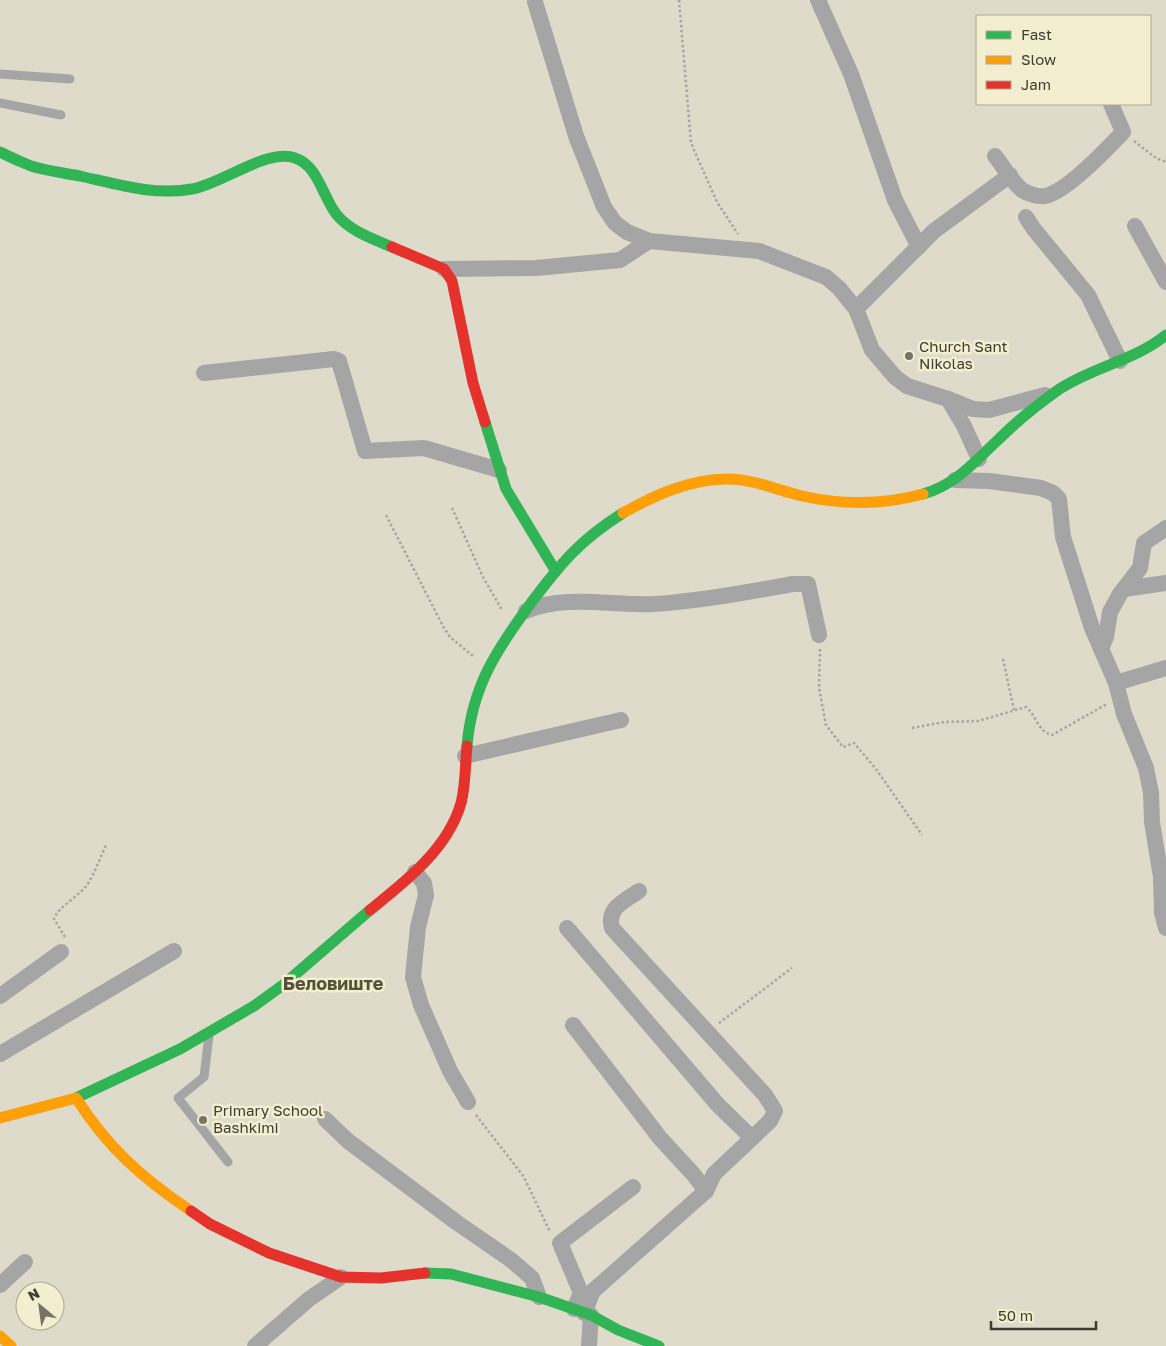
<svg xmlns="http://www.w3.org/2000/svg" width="1166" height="1346" viewBox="0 0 1166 1346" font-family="'Golos Text',sans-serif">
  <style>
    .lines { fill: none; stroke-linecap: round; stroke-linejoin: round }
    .path { stroke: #a6a5a3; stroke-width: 2.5; stroke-dasharray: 2.5 2.5; stroke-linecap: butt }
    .lane { stroke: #a5a5a6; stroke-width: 9 }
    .street { stroke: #a5a5a6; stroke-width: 16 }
    .fast { stroke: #30b455; stroke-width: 11 }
    .slow { stroke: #ff9f0a; stroke-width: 11 }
    .jam { stroke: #e5322d; stroke-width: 11 }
    .poi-dot { fill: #777467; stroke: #f4eed0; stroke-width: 2 }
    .labels { text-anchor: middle; stroke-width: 5; stroke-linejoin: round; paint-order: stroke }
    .poi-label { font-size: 15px; fill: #403d31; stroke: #f4eed0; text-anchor: start }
    .quarter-label { font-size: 18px; font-weight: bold; fill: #565137; stroke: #f4eed0 }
  </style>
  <rect width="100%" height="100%" fill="#dedbcb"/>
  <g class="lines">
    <g class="path">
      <path d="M679,0L691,143L717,202L738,234"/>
      <path d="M1134,141L1156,158L1166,162"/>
      <path d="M452,508L483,577L502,610"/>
      <path d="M386,515L444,628L450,637L473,656"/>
      <path d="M820,649L819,688L826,725L843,747L854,743L876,769L922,835"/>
      <path d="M1003,659L1014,710"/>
      <path d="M912,728L944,722L978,721L1026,707C1037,716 1037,731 1052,735L1107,704"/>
      <path d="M65,937L54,919C57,908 79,896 87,885C95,873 100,858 106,845"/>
      <path d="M719,1023L792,968"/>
      <path d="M476,1115L524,1177L550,1232"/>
    </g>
    <g class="lane">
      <path d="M0,74L70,79"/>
      <path d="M0,103L61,115"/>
      <path d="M209,1035L204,1077L178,1098L228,1162"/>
    </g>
    <g class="street">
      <path d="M818,0L851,74L895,200L919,247"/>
      <path d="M535,2L576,136L604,207L615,223L627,232L649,241L759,251L826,277L839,288L856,309L872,350L895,377L907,386L948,399L964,426L979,459"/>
      <path d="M995,156C1003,166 1012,182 1022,190C1028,194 1038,197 1045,196C1066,192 1108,148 1123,132L1111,104"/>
      <path d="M1026,217L1033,228L1088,295L1120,361"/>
      <path d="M1135,226L1166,282"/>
      <path d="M444,269L536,268L620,260L649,241"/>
      <path d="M856,309L934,231L1010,175"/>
      <path d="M204,373L334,359L339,361L365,451L424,448L499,470"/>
      <path d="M948,399L973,409L989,410L1045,395"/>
      <path d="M955,480L989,481L1041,488L1053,493L1059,499L1063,537L1092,628L1116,683L1124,714L1146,768L1151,793L1152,822L1161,877L1162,913L1166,928"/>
      <path d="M1124,589L1166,583"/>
      <path d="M526,611C565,594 613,606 655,604C701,601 748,592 793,584H808L819,635"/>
      <path d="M1101,649L1106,637L1110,612L1120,594L1140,568L1144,543L1166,528"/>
      <path d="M1116,683L1166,668"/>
      <path d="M465,756L621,720"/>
      <path d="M415,872L424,883L426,895L418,927L413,977L421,1005L450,1071L468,1102"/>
      <path d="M567,928L718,1105L752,1138"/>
      <path d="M0,996L61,952"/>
      <path d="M573,1025L660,1138L694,1175L706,1191"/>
      <path d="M0,1054L174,951"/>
      <path d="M325,1119L348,1141L456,1222L511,1260L532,1278L539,1297"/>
      <path d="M0,1285L25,1262"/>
      <path d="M574,1309L581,1293L560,1243L633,1187"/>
      <path d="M584,1313L593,1291L706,1191L714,1174L770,1121L775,1111L765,1095L612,928C606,908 625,901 639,891"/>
      <path d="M255,1346L309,1299L341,1277"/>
      <path d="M589,1346L591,1315"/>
    </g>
    <g class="fast">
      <path d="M0,152C10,157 21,162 31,166C47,171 64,173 80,176C116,184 154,196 192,189C222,184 267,148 295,158C318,165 323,198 337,215C350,231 373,239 392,247"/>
      <path d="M485,422L506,489L555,570"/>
      <path d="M923,494C956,485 975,461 999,439C1017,421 1037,405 1058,390C1092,367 1134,361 1166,335"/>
      <path d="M467,746C472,686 497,649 531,603C561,563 580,540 623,513"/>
      <path d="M76,1098L180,1049L254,1006L283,985L370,910"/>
      <path d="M425,1273L451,1274L539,1297L591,1315L618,1330L659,1346"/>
    </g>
    <g class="slow">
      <path d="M623,513C655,495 690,479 727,479C753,479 777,490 802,496C842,505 883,505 923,494"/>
      <path d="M0,1118L76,1098C108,1148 142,1178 191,1211"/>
      <path d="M0,1336L11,1346"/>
    </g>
    <g class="jam">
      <path d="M392,247L444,269L452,281L473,383L485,422"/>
      <path d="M370,910C405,882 448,849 461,803C466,784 465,765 467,746"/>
      <path d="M191,1211L210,1224L269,1253L341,1277L381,1278L425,1273"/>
    </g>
  </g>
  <g class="poi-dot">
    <circle cx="909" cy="356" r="5"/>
    <circle cx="203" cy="1120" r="5"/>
  </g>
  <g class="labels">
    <g class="poi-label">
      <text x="919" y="352">Church Sant<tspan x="919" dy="17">Nikolas</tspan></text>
      <text x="213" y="1116">Primary School<tspan x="213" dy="17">Bashkimi</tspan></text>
    </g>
    <g class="quarter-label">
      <text x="333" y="990">Беловиште</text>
    </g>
  </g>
  <rect x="976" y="15" width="175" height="90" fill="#f4eed0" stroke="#aca790"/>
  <rect x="986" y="31" width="25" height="8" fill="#30b455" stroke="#aca790"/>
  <text x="1021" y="40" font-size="15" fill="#403d31">Fast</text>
  <rect x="986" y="56" width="25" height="8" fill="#ff9f0a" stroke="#aca790"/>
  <text x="1021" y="65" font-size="15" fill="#403d31">Slow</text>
  <rect x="986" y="81" width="25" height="8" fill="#e5322d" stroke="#aca790"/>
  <text x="1021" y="90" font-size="15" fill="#403d31">Jam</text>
  <g transform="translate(40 1306) rotate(331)"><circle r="24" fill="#f4eed0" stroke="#aca790"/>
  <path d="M0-4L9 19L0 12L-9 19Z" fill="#777467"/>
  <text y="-8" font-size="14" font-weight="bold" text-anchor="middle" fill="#403d31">N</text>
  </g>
  <path d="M991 1321v8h105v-8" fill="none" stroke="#403d31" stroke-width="2.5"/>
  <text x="998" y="1321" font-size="15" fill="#403d31" stroke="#f4eed0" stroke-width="4" paint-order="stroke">50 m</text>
</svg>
